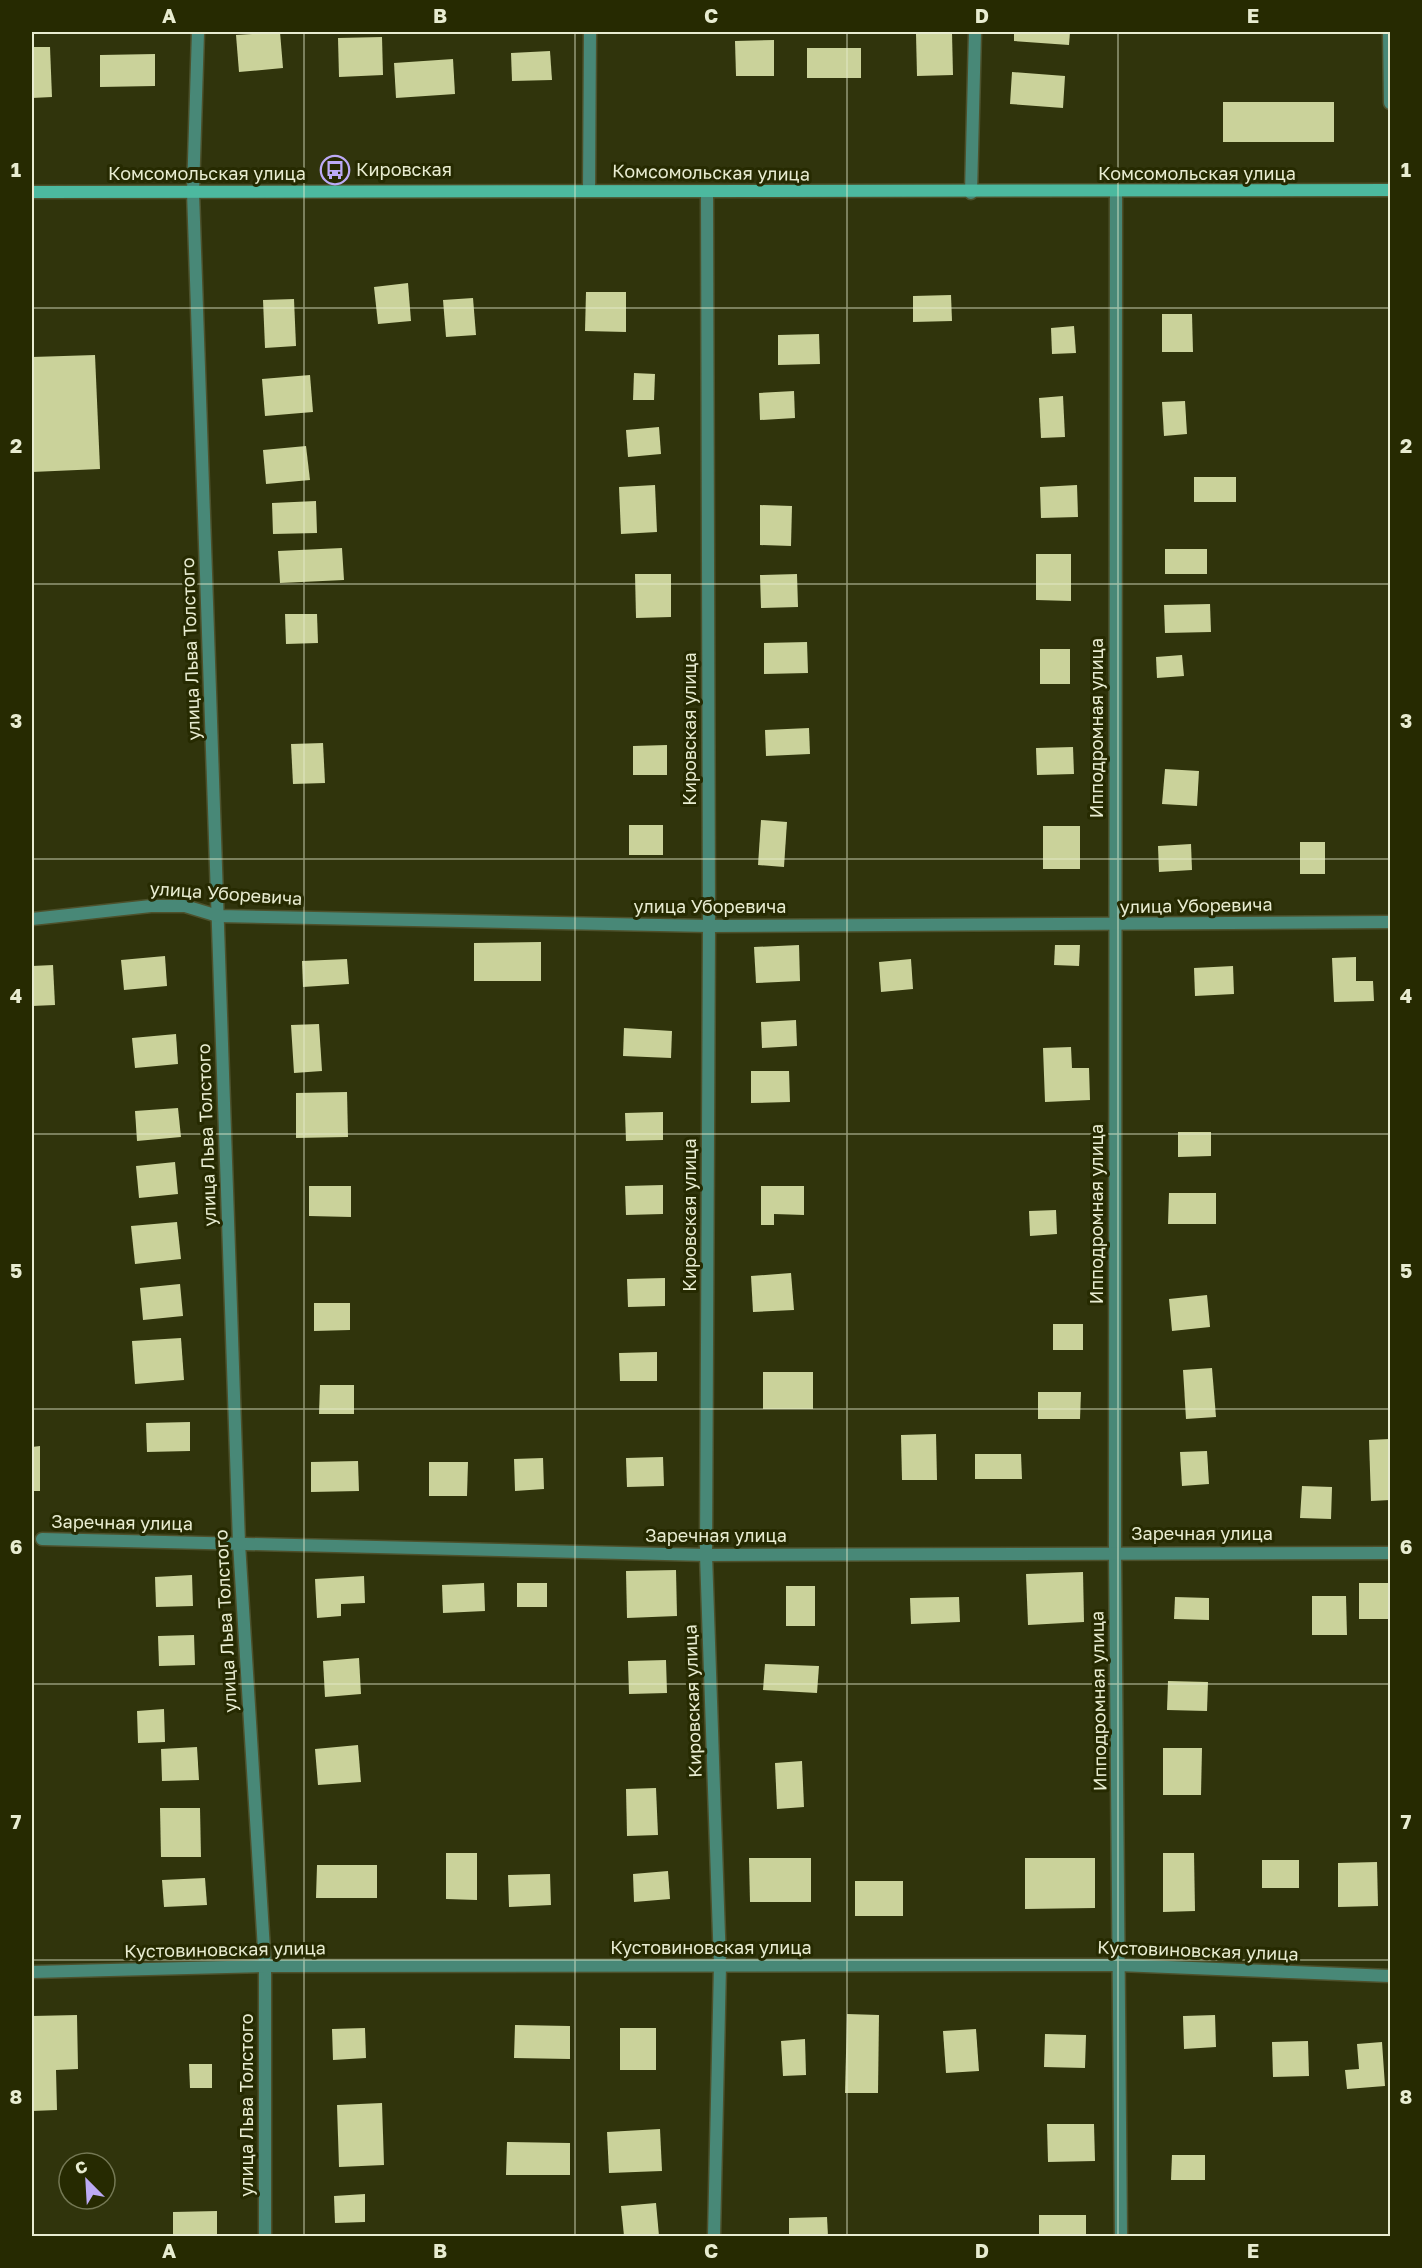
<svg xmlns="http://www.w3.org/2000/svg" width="1422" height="2268" viewBox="0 0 1422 2268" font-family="'Golos Text',sans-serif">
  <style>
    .building { fill: #cad29a }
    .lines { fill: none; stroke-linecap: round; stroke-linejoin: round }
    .street-casing { stroke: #4d512c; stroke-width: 15 }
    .secondary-casing { stroke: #4d512c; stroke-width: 15 }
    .street { stroke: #488877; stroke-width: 12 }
    .secondary { stroke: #4cb99f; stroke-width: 12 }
    .grid { fill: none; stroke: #e8ecd1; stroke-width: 1.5; stroke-opacity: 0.55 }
    .labels { text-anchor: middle; stroke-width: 6; stroke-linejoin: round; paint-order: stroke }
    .poi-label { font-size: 18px; fill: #e8ecd1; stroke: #262a01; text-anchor: start }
    .street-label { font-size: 18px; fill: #e8ecd1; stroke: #262a01 }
    .neatline { fill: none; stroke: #e8ecd1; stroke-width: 2 }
    .grid-label { font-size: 20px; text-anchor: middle; font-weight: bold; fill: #e8ecd1 }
  </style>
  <rect width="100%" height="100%" fill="#30340c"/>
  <g class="building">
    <path d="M280,32L283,68L239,72L236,35Z"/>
    <path d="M1014,32H1070L1069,45L1014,41Z"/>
    <path d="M952,33L953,75L917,76L916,34Z"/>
    <path d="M382,37L383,75L339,77L338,38Z"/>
    <path d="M774,40V76H736L735,41Z"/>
    <path d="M32,47H50L52,97L32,98Z"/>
    <rect x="807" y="48" width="54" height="30"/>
    <path d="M550,51L552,80L512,81L511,53Z"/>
    <path d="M155,54V86L100,87V55Z"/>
    <path d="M453,59L455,94L396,98L394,63Z"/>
    <path d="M1012,72L1065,76L1063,108L1010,104Z"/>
    <rect x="1223" y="102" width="111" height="40"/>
    <path d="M408,283L411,321L378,324L374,287Z"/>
    <path d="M586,292H626V332L585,331Z"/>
    <path d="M951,295L952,321L913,322V296Z"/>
    <path d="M473,298L476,335L446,337L443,300Z"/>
    <path d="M294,299L296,346L265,348L263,300Z"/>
    <path d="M1162,314H1192L1193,352H1162Z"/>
    <path d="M1074,326L1076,353L1052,354L1051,328Z"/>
    <path d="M819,334L820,364L778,365V335Z"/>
    <path d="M95,355L100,469L32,472V357Z"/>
    <path d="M634,373L655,374L654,400H633Z"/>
    <path d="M310,375L313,412L265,416L262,379Z"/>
    <path d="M794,391L795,418L760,420L759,393Z"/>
    <path d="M1063,396L1065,437L1041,438L1039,398Z"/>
    <path d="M1185,401L1187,434L1164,436L1162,402Z"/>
    <path d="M659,427L661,454L628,457L626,430Z"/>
    <path d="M306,446L310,480L266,484L263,450Z"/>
    <rect x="1194" y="477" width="42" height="25"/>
    <path d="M655,485L657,532L621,534L619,487Z"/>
    <path d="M1077,485L1078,517L1041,518L1040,487Z"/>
    <path d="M316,501L317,533L273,534L272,503Z"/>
    <path d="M760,505L792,506L791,546L760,545Z"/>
    <path d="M342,548L344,580L280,583L278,551Z"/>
    <rect x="1165" y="549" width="42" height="25"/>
    <path d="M1036,554H1071V601L1036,600Z"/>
    <path d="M635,574H671V617L636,618Z"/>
    <path d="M797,574L798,607L761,608L760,575Z"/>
    <path d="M1210,604L1211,632L1165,633L1164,605Z"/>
    <path d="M285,614H317L318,643L286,644Z"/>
    <path d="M807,642L808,673L764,674V643Z"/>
    <rect x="1040" y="649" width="30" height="35"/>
    <path d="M1182,655L1184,676L1157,678L1156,657Z"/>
    <path d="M809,728L810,754L766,756L765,730Z"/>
    <path d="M323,743L325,783L293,784L291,744Z"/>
    <path d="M667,745V775H633V746Z"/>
    <path d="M1073,747L1074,774L1037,775L1036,748Z"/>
    <path d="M1165,769L1199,771L1197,806L1162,804Z"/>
    <path d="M761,820L787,822L784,867L758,865Z"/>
    <rect x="629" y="825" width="34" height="30"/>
    <rect x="1043" y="826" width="37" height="43"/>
    <rect x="1300" y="842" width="25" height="32"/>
    <path d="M1191,844L1192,870L1159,872L1158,846Z"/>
    <path d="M541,942V981H474V943Z"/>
    <path d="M799,945L800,981L756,983L754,947Z"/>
    <path d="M1055,945H1080L1079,966L1054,965Z"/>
    <path d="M165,956L167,986L124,990L121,960Z"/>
    <path d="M1356,957V981H1373L1374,1001L1334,1002L1332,958Z"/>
    <path d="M347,959L349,984L303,987L302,961Z"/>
    <path d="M911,959L913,989L881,992L879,962Z"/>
    <path d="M53,965L55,1005L32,1006V966Z"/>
    <path d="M1233,966L1234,994L1195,996L1194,968Z"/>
    <path d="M796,1020L797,1046L762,1048L761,1022Z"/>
    <path d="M319,1024L322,1071L294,1073L291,1025Z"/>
    <path d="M624,1028L672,1031L671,1058L623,1056Z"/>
    <path d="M176,1034L178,1064L135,1068L132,1038Z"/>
    <path d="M1071,1047L1072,1068H1089L1090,1100L1045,1102L1043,1048Z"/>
    <path d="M751,1071H789L790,1102L751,1103Z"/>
    <path d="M347,1092L348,1137L296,1138V1093Z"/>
    <path d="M178,1108L181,1137L137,1141L135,1111Z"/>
    <path d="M663,1112V1140L626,1141L625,1113Z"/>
    <path d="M1178,1132H1211V1156L1178,1157Z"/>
    <path d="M175,1162L178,1194L139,1198L136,1166Z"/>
    <path d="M663,1185V1214L626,1215L625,1186Z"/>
    <path d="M309,1186H351V1217L309,1216Z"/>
    <path d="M761,1186H804V1215L774,1214V1225H761Z"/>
    <path d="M1169,1193H1216V1224H1168Z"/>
    <path d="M1056,1210L1057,1234L1030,1236L1029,1211Z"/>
    <path d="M177,1222L181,1259L135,1264L131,1226Z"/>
    <path d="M791,1273L794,1310L753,1312L751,1276Z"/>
    <path d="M665,1278V1306L628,1307L627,1279Z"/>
    <path d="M180,1284L183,1316L143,1320L140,1288Z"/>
    <path d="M1207,1295L1210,1327L1172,1331L1169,1299Z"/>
    <path d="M314,1303H350V1330L314,1331Z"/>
    <rect x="1053" y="1324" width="30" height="26"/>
    <path d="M181,1338L184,1380L135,1384L132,1341Z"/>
    <path d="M657,1352V1381H620L619,1353Z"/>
    <path d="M1212,1368L1216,1417L1186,1419L1183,1370Z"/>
    <rect x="763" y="1372" width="50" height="37"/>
    <path d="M320,1385H354V1414H319Z"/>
    <path d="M1038,1392H1081L1080,1419H1038Z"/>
    <path d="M190,1422V1451L147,1452L146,1423Z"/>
    <path d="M936,1434L937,1480H902L901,1435Z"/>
    <path d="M1390,1439V1500L1371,1501L1369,1440Z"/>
    <path d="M40,1446V1491H32V1447Z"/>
    <path d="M1207,1451L1209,1484L1182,1486L1180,1452Z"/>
    <path d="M975,1454H1021L1022,1479H975Z"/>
    <path d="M663,1457L664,1486L627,1487L626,1458Z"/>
    <path d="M543,1458L544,1489L515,1491L514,1459Z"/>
    <path d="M358,1461L359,1491L311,1492V1462Z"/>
    <path d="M429,1462H468L467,1496H429Z"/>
    <path d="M1302,1486L1332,1487L1331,1519L1300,1518Z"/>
    <path d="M676,1570L677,1616L627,1618L626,1571Z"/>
    <path d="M1083,1572L1084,1622L1028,1625L1026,1574Z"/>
    <path d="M192,1575L193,1606L156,1607L155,1577Z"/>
    <path d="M364,1576L365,1603L341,1604V1616L317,1618L315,1579Z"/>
    <path d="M484,1583L485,1611L443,1613L442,1585Z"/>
    <rect x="517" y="1583" width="30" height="24"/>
    <rect x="1359" y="1583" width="31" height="36"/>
    <rect x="786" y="1586" width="29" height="40"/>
    <path d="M1312,1596H1346L1347,1635H1312Z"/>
    <path d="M959,1597L960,1622L911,1624L910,1598Z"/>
    <path d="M1175,1597L1209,1598V1620L1174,1619Z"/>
    <path d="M194,1635L195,1665L159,1666L158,1636Z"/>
    <path d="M359,1658L361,1694L325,1697L323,1661Z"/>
    <path d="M666,1660L667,1693L629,1694L628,1661Z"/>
    <path d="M765,1664L819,1666L817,1693L763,1690Z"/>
    <path d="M1168,1681L1208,1682L1207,1711L1167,1710Z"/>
    <path d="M164,1709L165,1742L138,1743L137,1711Z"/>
    <path d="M358,1745L361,1782L318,1785L315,1749Z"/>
    <path d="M197,1747L199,1780L162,1781L161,1749Z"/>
    <path d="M1163,1748H1202L1201,1795H1163Z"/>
    <path d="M802,1761L804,1807L777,1809L775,1763Z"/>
    <path d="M656,1788L658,1835L627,1836L626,1789Z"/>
    <path d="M160,1808H200L201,1857H161Z"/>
    <path d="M446,1853H477V1900L446,1899Z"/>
    <path d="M1163,1853H1194L1195,1911L1163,1912Z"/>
    <path d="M749,1858H811V1902H750Z"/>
    <path d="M1025,1858H1095V1908L1025,1909Z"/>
    <rect x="1262" y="1860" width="37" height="28"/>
    <path d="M1377,1862L1378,1906L1338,1907V1863Z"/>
    <path d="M317,1865H377V1898H316Z"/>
    <path d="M668,1871L670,1899L634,1902L633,1874Z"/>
    <path d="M550,1874L551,1905L509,1907L508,1875Z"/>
    <path d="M205,1878L207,1905L164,1907L162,1880Z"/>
    <rect x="855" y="1881" width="48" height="35"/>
    <path d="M847,2014L879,2015L878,2093H845Z"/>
    <path d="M77,2015L78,2069L56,2070L57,2110L32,2111V2016Z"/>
    <path d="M1215,2015L1216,2047L1184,2049L1183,2016Z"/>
    <path d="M515,2025L570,2026V2059L514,2058Z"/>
    <path d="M365,2028L366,2058L333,2060L332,2029Z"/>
    <rect x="620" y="2028" width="36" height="42"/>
    <path d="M976,2029L979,2071L946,2073L943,2031Z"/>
    <path d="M1045,2034L1086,2035L1085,2068L1044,2067Z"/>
    <path d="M805,2039L806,2075L783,2076L781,2041Z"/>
    <path d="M1308,2041L1309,2076L1273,2077L1272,2042Z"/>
    <path d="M1382,2042L1385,2086L1347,2089L1345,2070L1359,2069L1357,2044Z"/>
    <path d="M189,2064H212V2088H190Z"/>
    <path d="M382,2103L384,2165L339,2167L337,2105Z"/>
    <path d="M1047,2124H1094L1095,2161L1048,2162Z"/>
    <path d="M660,2129L662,2171L609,2173L607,2132Z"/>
    <path d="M507,2142L570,2143V2175H506Z"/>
    <path d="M1172,2155H1205V2180H1171Z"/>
    <path d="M365,2194V2222L335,2223L334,2196Z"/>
    <path d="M656,2203L659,2236H624L621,2206Z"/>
    <path d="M217,2211V2236H173V2212Z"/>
    <rect x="1039" y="2215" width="47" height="21"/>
    <path d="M827,2217L828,2236H789V2218Z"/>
  </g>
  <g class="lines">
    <g class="street-casing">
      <g id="street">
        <path d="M198,32L193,192L239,1543L265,1966V2236"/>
        <path d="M1389,32L1390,103"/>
        <path d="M589,190L590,32"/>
        <path d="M707,192L709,926L706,1555L720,1965L714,2236"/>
        <path d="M1116,192L1115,1552L1121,2236"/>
        <path d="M971,193L975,32"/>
        <path d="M32,919L151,906H185L218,916L709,926L1390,922"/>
        <path d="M42,1539L706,1555L1390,1553"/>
        <path d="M32,1972L265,1966L1119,1965L1390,1976"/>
      </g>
    </g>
    <g class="secondary-casing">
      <path id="secondary" d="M32,192L1390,190"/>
    </g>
    <use href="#street" class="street"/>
    <use href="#secondary" class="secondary"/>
  </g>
  <path class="grid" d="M304,32V2236M575,32V2236M847,32V2236M1118,32V2236M32,308H1390M32,584H1390M32,859H1390M32,1134H1390M32,1409H1390M32,1684H1390M32,1960H1390"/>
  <defs>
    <g id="bus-ring" transform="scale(1.5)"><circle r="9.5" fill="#262a01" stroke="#bcaaf6" stroke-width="1.5"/><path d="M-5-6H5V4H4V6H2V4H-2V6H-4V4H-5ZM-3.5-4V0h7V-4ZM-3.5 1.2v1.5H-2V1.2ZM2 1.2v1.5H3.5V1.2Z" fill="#bcaaf6"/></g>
  </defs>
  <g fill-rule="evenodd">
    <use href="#bus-ring" x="335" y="170"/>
  </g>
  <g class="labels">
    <g class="poi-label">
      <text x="356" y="176">Кировская</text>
    </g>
    <g class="street-label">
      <text transform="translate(711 173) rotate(1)" y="6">Комсомольская улица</text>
      <text x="207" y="180">Комсомольская улица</text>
      <text x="1197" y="180">Комсомольская улица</text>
      <text transform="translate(191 649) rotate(-92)" y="6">улица Льва Толстого</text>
      <text transform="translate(1097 728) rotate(-90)" y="6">Ипподромная улица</text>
      <text transform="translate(690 729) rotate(-90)" y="6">Кировская улица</text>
      <text transform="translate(226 894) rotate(4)" y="6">улица Уборевича</text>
      <text transform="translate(1196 906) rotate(-1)" y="6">улица Уборевича</text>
      <text x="710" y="913">улица Уборевича</text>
      <text transform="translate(207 1135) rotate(-92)" y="6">улица Льва Толстого</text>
      <text transform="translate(1097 1214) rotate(-90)" y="6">Ипподромная улица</text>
      <text transform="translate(690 1215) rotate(-90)" y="6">Кировская улица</text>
      <text transform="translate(122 1523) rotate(1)" y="6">Заречная улица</text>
      <text x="1202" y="1540">Заречная улица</text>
      <text x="716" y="1542">Заречная улица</text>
      <text transform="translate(226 1621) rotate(-93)" y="6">улица Льва Толстого</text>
      <text transform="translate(693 1701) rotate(-92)" y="6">Кировская улица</text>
      <text transform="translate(1099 1701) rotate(-91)" y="6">Ипподромная улица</text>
      <text x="711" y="1954">Кустовиновская улица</text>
      <text transform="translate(225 1950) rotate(-1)" y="6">Кустовиновская улица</text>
      <text transform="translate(1198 1951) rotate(2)" y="6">Кустовиновская улица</text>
      <text transform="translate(247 2105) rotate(-90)" y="6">улица Льва Толстого</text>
    </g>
  </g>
  <rect width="1422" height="2268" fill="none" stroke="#262a01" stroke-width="66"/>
  <g transform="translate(87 2181) rotate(336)"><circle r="28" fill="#262a01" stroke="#747854" stroke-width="1.5"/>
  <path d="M0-4.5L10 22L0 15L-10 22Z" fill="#bcaaf6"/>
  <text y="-9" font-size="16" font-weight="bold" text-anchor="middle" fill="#e8ecd1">С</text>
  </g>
  <rect x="33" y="33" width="1356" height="2202" class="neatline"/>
  <g class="grid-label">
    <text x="169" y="23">A</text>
    <text x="440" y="23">B</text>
    <text x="711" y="23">C</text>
    <text x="982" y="23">D</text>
    <text x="1253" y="23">E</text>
    <text x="16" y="177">1</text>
    <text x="1406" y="177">1</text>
    <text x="16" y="453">2</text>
    <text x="1406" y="453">2</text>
    <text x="16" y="728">3</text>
    <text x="1406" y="728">3</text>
    <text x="16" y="1003">4</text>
    <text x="1406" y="1003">4</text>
    <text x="16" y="1278">5</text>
    <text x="1406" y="1278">5</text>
    <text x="16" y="1554">6</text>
    <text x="1406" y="1554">6</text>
    <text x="16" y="1829">7</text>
    <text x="1406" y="1829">7</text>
    <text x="16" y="2104">8</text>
    <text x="1406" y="2104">8</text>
    <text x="169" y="2258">A</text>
    <text x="440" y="2258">B</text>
    <text x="711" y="2258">C</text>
    <text x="982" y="2258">D</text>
    <text x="1253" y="2258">E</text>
  </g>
</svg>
